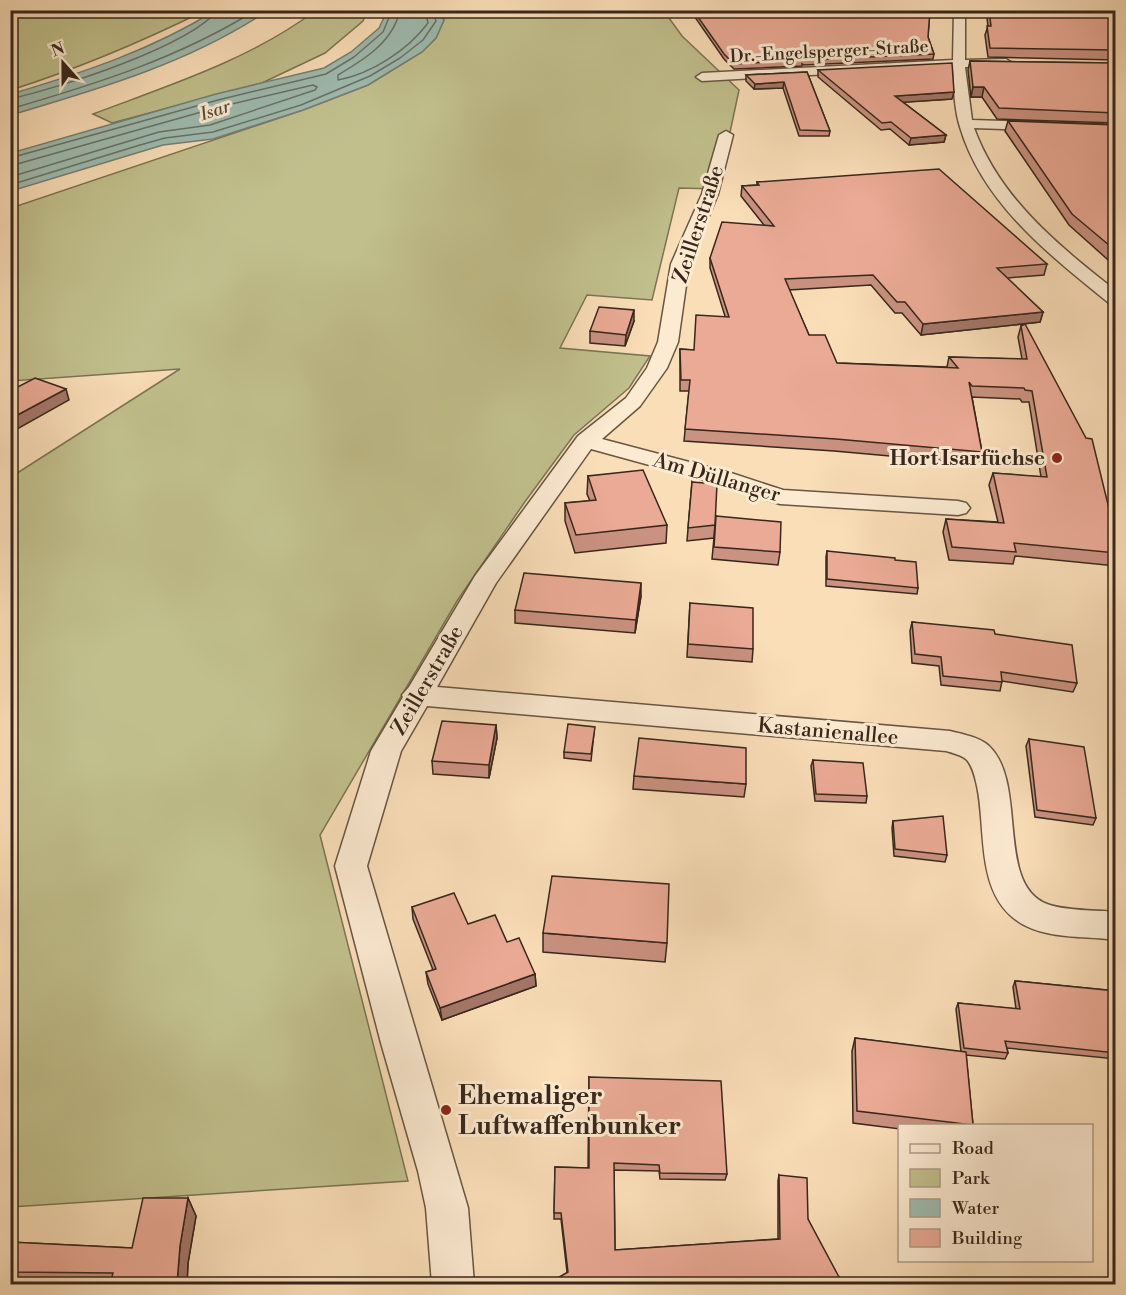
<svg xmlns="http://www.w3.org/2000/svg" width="1126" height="1295" viewBox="0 0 1126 1295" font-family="'Libre Bodoni',serif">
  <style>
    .green { fill: #c1c08d; stroke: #7c7454; stroke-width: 1.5 }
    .water { fill: #9ebcb1; stroke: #758075; stroke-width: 1.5 }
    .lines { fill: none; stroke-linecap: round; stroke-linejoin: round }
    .shore { stroke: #6a7266; stroke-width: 1.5 }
    .street-casing { stroke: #685543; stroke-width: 3 }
    .street { fill: #fcead1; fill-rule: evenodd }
    .wall { fill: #ca9281; stroke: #37271c; stroke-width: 1.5 }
    .shaded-wall { fill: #a47769; stroke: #37271c; stroke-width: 1.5 }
    .building { fill: #ebaa96; stroke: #37271c; stroke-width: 1.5 }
    .poi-dot { fill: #8f2418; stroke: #fcead1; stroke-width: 2 }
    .labels { text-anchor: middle; stroke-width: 6; stroke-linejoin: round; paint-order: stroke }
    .far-street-label { font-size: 18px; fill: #37271c; stroke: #fcead1 }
    .far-water-label { font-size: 18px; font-style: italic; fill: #514c41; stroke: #fcead1 }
    .street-label { font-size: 21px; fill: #37271c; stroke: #fcead1 }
    .poi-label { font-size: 21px; font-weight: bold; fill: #37271c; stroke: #fcead1; text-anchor: end }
    .near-poi-label { font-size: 26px; font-weight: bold; fill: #37271c; stroke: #fcead1; text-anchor: start }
  </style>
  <rect width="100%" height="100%" fill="#fadeb8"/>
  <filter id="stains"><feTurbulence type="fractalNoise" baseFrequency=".00333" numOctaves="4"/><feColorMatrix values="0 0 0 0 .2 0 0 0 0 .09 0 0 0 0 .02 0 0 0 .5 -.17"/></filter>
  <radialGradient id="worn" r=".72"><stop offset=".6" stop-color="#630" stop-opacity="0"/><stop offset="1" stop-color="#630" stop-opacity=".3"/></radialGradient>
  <g class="green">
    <path d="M11,10H204V11C141,42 77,69 11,90Z"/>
    <path d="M315,11H367L363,21L325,53L262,83L112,123L93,114C170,85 249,60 315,11Z"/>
    <path d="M437,11H664L682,36L739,90L718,189L679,188L652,300L587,295L560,348L650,356L629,388L574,435L524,503L457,601L320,835L408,1181L11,1207V477L180,369L11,381V208L303,110L368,85L422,52L436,38L444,20Z"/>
  </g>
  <g class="water">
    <path d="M216,10L267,11C189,63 99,89 11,115V94C82,73 152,50 216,10Z"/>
    <path d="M387,11H437L444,20L436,38L422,52L368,85L303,110L213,139L163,145L11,191V153L216,94L324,68L351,52L379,28Z"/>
  </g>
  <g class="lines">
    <g class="shore">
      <path d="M400,10C393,42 365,59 338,75V80C371,74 408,50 428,23L425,10"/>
      <path d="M10,99C59,88 188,47 218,10"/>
      <path d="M10,109C96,84 179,58 256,10"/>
      <path d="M10,158L218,100L326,74L354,57L383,32L392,10"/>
      <path d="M10,166L219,107L313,85L317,87L315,90L210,125L159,132L10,177"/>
      <path d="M10,185L140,145L165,138L213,132L301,105L370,76L400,58L423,40L436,21L432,10"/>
    </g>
    <g class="street-casing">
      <g id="street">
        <path d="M954,10H965V60L1006,59L1012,63L1006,67H965L972,120L1116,125V133L974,128C1000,199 1058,245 1116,291V305L1110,304C1050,255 983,204 960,127C954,108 954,87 953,67L702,81L696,77L702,73L953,60Z"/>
        <path d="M726,131L733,135L718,194L689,264L678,342L667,368L640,406L602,439L731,473L783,490L958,501L966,503L970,508L966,513L958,515L780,504L715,483L591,449L496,583L437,687L950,731C961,734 980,737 989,746C1028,783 995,884 1047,904C1065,911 1096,910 1116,912V940C1087,936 1052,939 1026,926C974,900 987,832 977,786C975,777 973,767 967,760C962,755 953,753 946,751L427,706L401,751L367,866L468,1208L474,1284H432L426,1208L418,1171L381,1043L335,866L371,751L403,697L402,695L409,687L475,576L578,436L626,398L647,368L658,342L671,264L702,194L719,135Z"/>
      </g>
    </g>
    <use href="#street" class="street"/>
  </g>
  <g class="wall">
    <path d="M690,10H930L928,37L934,54L933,59L804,65L802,64V66L734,69L724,59Z"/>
    <path d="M986,10H1093L1095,13L1116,12V60L988,57L985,35L988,26Z"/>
    <path d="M970,61L1116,63V123L997,119L982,97H971L968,70Z"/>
    <path d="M818,70L952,99L903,102L946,135L944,142L909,145L890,129L881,130L818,77Z"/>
    <path d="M807,72L830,131L829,136H799L783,88L754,89L746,81V75Z"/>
    <path d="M1008,121L1116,125V267L1069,225L1005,131Z"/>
    <path d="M757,182L1047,264L1044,275L1007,278L1043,312L1040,322L921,335L902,313H895L871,285L789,290L809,335L837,363L947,367L949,357L1022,359L1018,337L1021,326L1113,525H1116V566L1015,556L1013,564L949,560L943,532L946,519L998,522L989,485L993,473L1041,477L1029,402H1022L1020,399L972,397L982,452L979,464L834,451L684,441L689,391H680V349L694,350L725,316L710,268V258L764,225L741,196L742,186L757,185Z"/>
    <path d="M634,321L625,346L590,343V331Z"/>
    <path d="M588,476L667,525L666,543L575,553L565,521V503L590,501L587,494Z"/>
    <path d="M692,482L715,525L714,538L687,541Z"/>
    <path d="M716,516L780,552L778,565L712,559Z"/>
    <path d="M827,551L918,588L917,594L826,586V557Z"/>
    <path d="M641,596L635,633L515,623V610Z"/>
    <path d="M690,603L753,649L752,662L687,657Z"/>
    <path d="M912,622L995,634L1077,683L1073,692L1002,681L1000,691L941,685L939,666L912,663L910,631Z"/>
    <path d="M496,725L497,738L489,778L433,774L432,761Z"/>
    <path d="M594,733L591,761L564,758V752Z"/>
    <path d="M1029,739L1096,818L1093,825L1035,817L1026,746Z"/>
    <path d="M813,760L867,796L866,803L815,801L811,766Z"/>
    <path d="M634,776L746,784L744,797L633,789Z"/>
    <path d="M893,821L947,855L945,862L894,856L892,828Z"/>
    <path d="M412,907L468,924L507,942L535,974L536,986L442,1020L428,984L426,972L433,970L413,919Z"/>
    <path d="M543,933L667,943L665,962L543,952Z"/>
    <path d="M1015,981L1116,991V1059L1007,1048L1008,1053L1005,1059L966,1055L973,1125H900V1129L853,1123L852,1051L855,1038L961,1052L956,1009L958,1003L1016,1009L1013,987Z"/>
    <path d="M589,1077L727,1174L725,1180L660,1179L659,1171L614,1170L615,1250L778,1239V1181L779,1175L808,1219L837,1283L567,1272L561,1219H554L555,1167L588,1168Z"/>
    <path d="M188,1198L196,1216L188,1263L187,1284H10V1242L132,1248Z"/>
  </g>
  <g class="shaded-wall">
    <path d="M784,82L783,88L754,89L755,84Z"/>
    <path d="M973,87H984L982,97H971Z"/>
    <path d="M954,92L952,99L894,103L895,96Z"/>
    <path d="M946,135L944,142L909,145L911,138Z"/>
    <path d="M634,310V321L625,346L626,335Z"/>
    <path d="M1043,312L1040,322L921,335L923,324Z"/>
    <path d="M66,389L69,400L10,433V419Z"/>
    <path d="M641,583V596L635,633L636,620Z"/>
    <path d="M496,725L497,738L489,778V765Z"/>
    <path d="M535,974L536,986L442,1020L440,1008Z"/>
    <path d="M188,1198L196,1216L188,1263L187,1284H177L180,1246Z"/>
    <path d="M10,1217L14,1224L10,1231Z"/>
    <path d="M839,1277L837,1283L834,1284H822Z"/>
  </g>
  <g class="building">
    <path d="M693,10H930L928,37L934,54L805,60L802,58L803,60L734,64L724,54Z"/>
    <path d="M989,10H1093L1095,13L1116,12V50L990,48L987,26H991Z"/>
    <path d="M970,61L1116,63V113L999,108L984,87H973Z"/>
    <path d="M952,63L954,92L895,96L946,135L911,138L891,122L882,123L818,70Z"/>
    <path d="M807,72L830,131L800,130L784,82L755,84L746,75Z"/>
    <path d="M1008,121L1116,125V251L1072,214Z"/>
    <path d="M939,169L1047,264L997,268L1043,312L923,324L905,302H897L873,275L785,279L809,335H825L837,363L958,368L949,357L1027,359L1021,326L1025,324L1086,438L1092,439L1113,525H1116V553L1014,543L1016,552L952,547L946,519L1004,523L993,473L1047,477L1032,391L1025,390L1024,388L972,386L969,382L982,452L836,439L685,429L690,380H681L680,349L694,350L696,315L729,317L710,258L722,222L774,226L742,186L759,185L757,182Z"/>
    <path d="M599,307L634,310L626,335L590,331Z"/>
    <path d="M35,378L66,389L10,419V391Z"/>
    <path d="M643,470L667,525L576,535L565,503L596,500L588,476Z"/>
    <path d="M692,482L717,484L715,525L688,528Z"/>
    <path d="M716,516L781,522L780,552L714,547Z"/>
    <path d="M827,551L895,558V560L916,562L918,588L827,579Z"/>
    <path d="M524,573L641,583L636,620L515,610Z"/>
    <path d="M690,603L753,608V649L688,644Z"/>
    <path d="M912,622L994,630L995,634L1072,645L1077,683L1001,672L1002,682L943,676L941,657L915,654Z"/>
    <path d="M442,721L496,725L489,765L432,761Z"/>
    <path d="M568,724L595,727L591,754L564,752Z"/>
    <path d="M639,738L746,748V784L634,776Z"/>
    <path d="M1029,739L1084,747L1096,818L1037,810Z"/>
    <path d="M813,760L863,763L867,796L816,794Z"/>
    <path d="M943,816L947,855L895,849L893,821Z"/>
    <path d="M552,876L669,884L667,943L543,933Z"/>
    <path d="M454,893L468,924L495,915L507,942L519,938L535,974L440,1008L426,972L436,969L412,907Z"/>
    <path d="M1015,981L1116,991V1053L1005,1041L1008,1053L964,1048L958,1003L1020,1009Z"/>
    <path d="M855,1038L966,1052L973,1125L857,1111Z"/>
    <path d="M589,1077L721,1081L727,1174L660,1173L659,1165L614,1163L615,1250L780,1239L779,1175L807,1178L808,1219L839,1277L822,1284H547L568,1272L561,1213H554L555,1167L589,1168Z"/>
    <path d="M143,1198H188L180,1246L177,1284H110L113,1273L10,1272V1242L132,1248Z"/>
  </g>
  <g class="poi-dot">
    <circle cx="1057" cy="458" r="6"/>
    <circle cx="446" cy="1110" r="6"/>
  </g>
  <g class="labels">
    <g class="far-street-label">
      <text transform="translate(829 51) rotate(-3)" y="6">Dr.-Engelsperger-Straße</text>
    </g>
    <g class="far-water-label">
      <text transform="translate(215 110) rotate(-18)" y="6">Isar</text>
    </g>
    <g class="street-label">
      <text transform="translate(698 224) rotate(-72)" y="7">Zeillerstraße</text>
      <text transform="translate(717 477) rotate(16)" y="7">Am Düllanger</text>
      <text transform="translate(427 680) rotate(-60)" y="7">Zeillerstraße</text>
      <text transform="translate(828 731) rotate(5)" y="7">Kastanienallee</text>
    </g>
    <g class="poi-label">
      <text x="1045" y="465">Hort Isarfüchse</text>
    </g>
    <g class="near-poi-label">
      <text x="458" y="1104">Ehemaliger<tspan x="458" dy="30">Luftwaffenbunker</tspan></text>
    </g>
  </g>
  <rect width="1126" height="1295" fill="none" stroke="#fadeb8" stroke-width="36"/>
  <rect x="12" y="12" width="1102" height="1271" fill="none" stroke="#37271c" stroke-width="3"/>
  <rect x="18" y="18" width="1090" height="1259" fill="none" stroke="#37271c" stroke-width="1.5"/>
  <rect x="898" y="1124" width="195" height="138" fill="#fcead1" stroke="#ad9c89" stroke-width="1.5"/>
  <rect x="910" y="1144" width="30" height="9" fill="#fcead1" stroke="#ad9c89" stroke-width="1.5"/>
  <text x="952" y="1154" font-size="18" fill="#37271c">Road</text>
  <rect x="910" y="1169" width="30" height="18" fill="#c1c08d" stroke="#ad9c89" stroke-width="1.5"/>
  <text x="952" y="1184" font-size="18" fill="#37271c">Park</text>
  <rect x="910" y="1199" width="30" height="18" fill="#9ebcb1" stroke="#ad9c89" stroke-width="1.5"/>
  <text x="952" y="1214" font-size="18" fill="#37271c">Water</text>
  <rect x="910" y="1229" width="30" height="18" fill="#ebaa96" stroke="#ad9c89" stroke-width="1.5"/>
  <text x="952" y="1244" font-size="18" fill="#37271c">Building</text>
  <g transform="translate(63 63) rotate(339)" stroke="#fcead1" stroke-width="4.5" paint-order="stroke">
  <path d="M0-4.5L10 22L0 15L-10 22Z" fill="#37271c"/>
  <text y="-9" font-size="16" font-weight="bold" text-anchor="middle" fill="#37271c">N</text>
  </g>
  <rect width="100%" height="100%" filter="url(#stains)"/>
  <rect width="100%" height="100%" fill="url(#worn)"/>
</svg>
